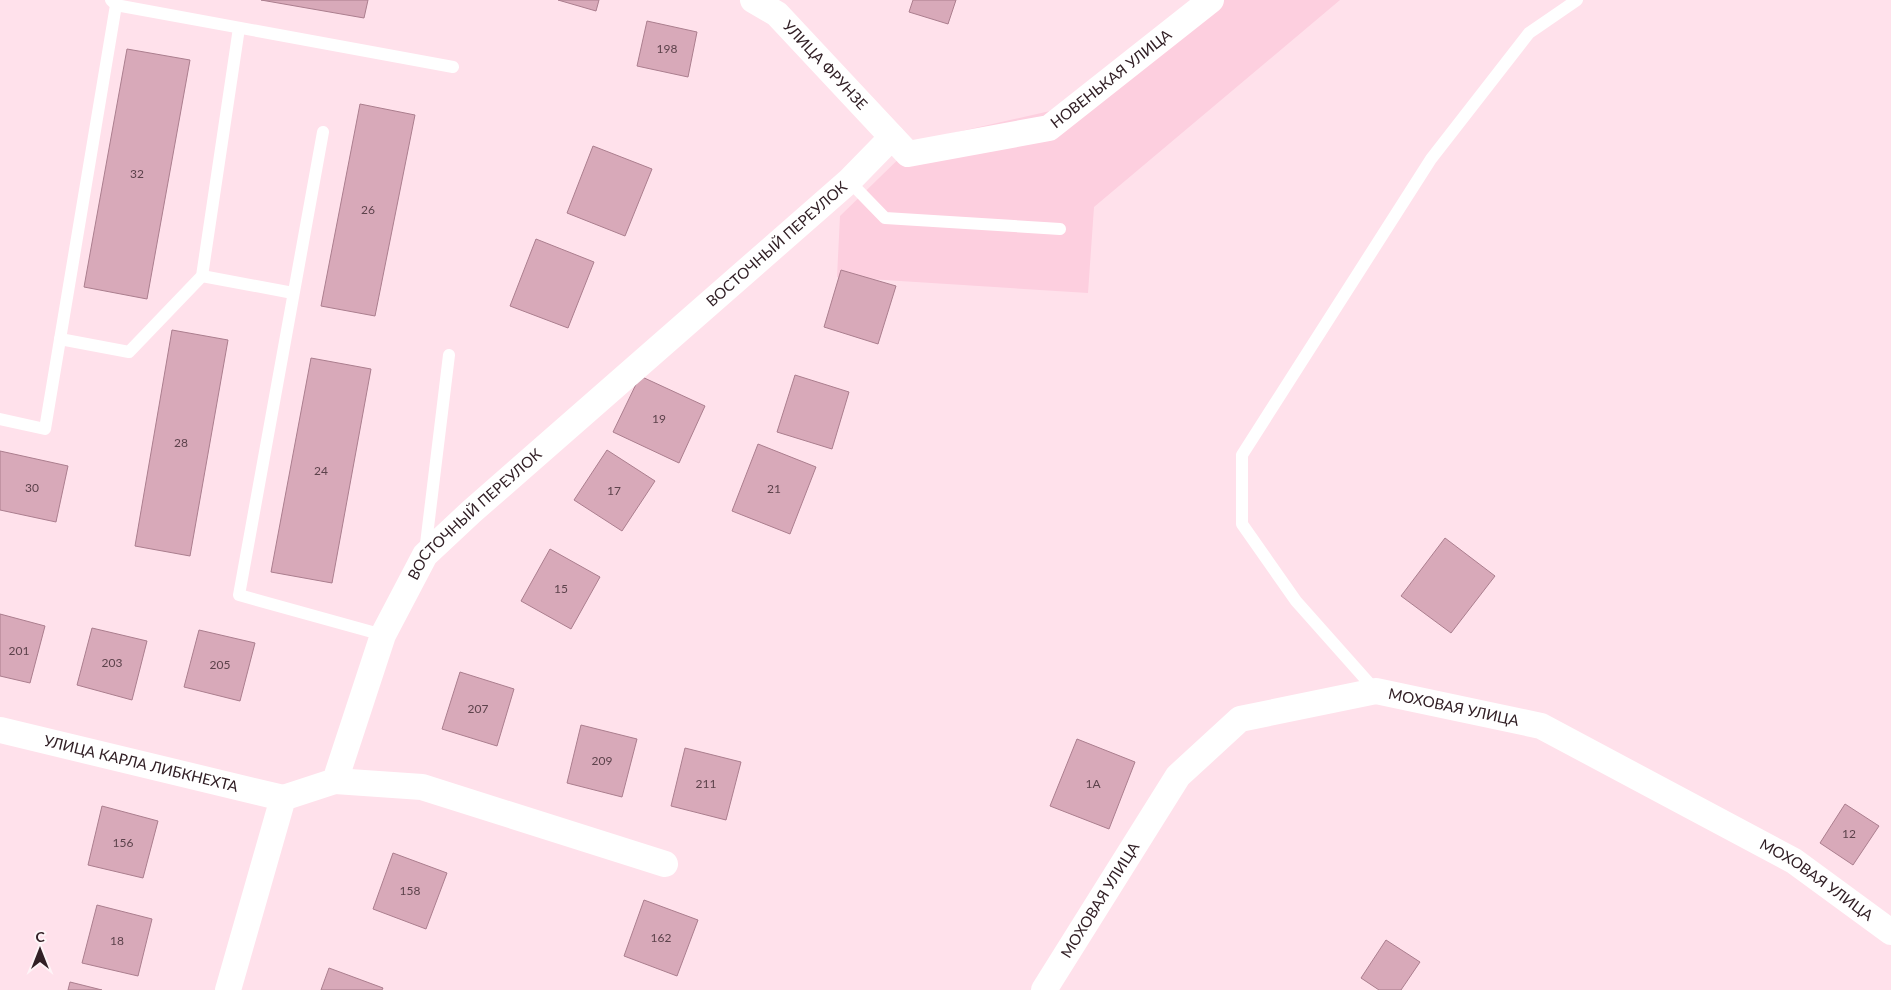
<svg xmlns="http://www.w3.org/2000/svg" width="1891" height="990" viewBox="0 0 1891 990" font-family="Lato,sans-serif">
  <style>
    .built { fill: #fdcfdf }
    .building { fill: #d8a9b9; stroke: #ab7e8e }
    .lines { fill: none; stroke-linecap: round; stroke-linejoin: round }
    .service { stroke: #fff; stroke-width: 12 }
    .minor { stroke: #fff; stroke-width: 26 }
    .labels { text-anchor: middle; stroke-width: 4; stroke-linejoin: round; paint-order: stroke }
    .number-label { font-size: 12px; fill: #5c424b }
    .street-label { font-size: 15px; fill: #322026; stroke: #fef4f7 }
  </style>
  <rect width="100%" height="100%" fill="#ffe1eb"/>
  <path class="built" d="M1200,0H1340L1094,207L1088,293L837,277L840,216L917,141L1072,106Z"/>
  <g class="building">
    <path d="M261,0H368L364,18Z"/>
    <path d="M558,0H599L596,11Z"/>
    <path d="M913,0H956L948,24L909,12Z"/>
    <path d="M647,21L697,32L688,77L637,66Z"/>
    <path d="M127,49L190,60L147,299L84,287Z"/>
    <path d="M360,104L415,115L375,316L321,306Z"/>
    <path d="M593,146L652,169L625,236L567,213Z"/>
    <path d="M536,239L594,262L568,328L510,306Z"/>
    <path d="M841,270L896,286L878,344L824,327Z"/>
    <path d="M172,330L228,340L190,556L135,546Z"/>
    <path d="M311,358L371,369L332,583L271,572Z"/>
    <path d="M795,375L849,392L832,449L777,432Z"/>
    <path d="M640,376L705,406L679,463L613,432Z"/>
    <path d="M758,444L816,467L790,534L732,511Z"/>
    <path d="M607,450L655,481L622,531L574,500Z"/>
    <path d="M0,451L68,466L56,522L0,510Z"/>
    <path d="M1445,538L1495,576L1451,633L1401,596Z"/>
    <path d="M550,549L600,577L571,629L521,601Z"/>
    <path d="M0,614L45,626L30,683L0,676Z"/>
    <path d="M92,628L147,641L132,700L77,685Z"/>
    <path d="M199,630L255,643L240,701L184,687Z"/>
    <path d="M460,672L514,689L497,746L442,729Z"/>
    <path d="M581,725L637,739L622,797L567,783Z"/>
    <path d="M1077,739L1135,762L1109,829L1050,806Z"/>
    <path d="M685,748L741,762L726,820L671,806Z"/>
    <path d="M1845,804L1879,826L1853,865L1820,843Z"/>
    <path d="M102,806L158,821L143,878L88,865Z"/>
    <path d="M393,853L447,873L426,929L373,909Z"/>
    <path d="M644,900L698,920L677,976L624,956Z"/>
    <path d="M97,905L152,919L138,976L82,963Z"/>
    <path d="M1386,940L1420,962L1401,990H1379L1361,978Z"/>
    <path d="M329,968L383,988L382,990H321Z"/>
    <path d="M70,982L102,990H68Z"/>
  </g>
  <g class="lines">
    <g class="service">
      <path d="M116,5L453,67"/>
      <path d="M323,132L239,595L383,635"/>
      <path d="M849,181L885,218L1060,229"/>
      <path d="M202,276L293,293"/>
      <path d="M60,339L129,352L202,276L239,28"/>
      <path d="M0,419L45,429L116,5L111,0"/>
      <path d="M425,552L449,355"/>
      <path d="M1376,691L1296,601L1242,524V455L1431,159L1529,33L1577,0"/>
    </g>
    <g class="minor">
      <path id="s1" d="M753,0L777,14L908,154L1049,128L1211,0"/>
      <path id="s2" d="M0,730L283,798"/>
      <path d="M335,781L422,787L665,864"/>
      <path id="s3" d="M228,990L283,798L335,781L383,635L425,555L471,512L849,181L892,137"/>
      <path id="s4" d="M1044,990L1178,776L1240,719L1376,691L1541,726L1794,861L1891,932"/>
    </g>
  </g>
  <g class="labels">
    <g class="number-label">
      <text x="667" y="53">198</text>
      <text x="137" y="178">32</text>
      <text x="368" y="214">26</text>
      <text x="659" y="423">19</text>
      <text x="181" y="447">28</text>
      <text x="321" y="475">24</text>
      <text x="32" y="492">30</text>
      <text x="774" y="493">21</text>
      <text x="614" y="495">17</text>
      <text x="561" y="593">15</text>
      <text x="19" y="655">201</text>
      <text x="112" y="667">203</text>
      <text x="220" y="669">205</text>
      <text x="478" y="713">207</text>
      <text x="602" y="765">209</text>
      <text x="706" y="788">211</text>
      <text x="1093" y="788">1А</text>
      <text x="1849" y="838">12</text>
      <text x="123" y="847">156</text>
      <text x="410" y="895">158</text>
      <text x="661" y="942">162</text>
      <text x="117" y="945">18</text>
    </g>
    <g class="street-label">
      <text dy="5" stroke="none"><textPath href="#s1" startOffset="98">УЛИЦА ФРУНЗЕ</textPath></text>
      <text dy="5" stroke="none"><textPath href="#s1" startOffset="442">НОВЕНЬКАЯ УЛИЦА</textPath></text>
      <text dy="5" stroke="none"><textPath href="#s3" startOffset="968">ВОСТОЧНЫЙ ПЕРЕУЛОК</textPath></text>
      <text dy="5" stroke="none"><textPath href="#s3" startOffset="562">ВОСТОЧНЫЙ ПЕРЕУЛОК</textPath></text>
      <text dy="5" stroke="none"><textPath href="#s4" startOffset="555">МОХОВАЯ УЛИЦА</textPath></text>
      <text dy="5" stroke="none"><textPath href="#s2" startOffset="145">УЛИЦА КАРЛА ЛИБКНЕХТА</textPath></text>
      <text dy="5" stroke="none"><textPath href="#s4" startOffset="960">МОХОВАЯ УЛИЦА</textPath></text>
      <text dy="5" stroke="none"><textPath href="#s4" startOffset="106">МОХОВАЯ УЛИЦА</textPath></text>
    </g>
  </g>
  <g transform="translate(40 950)" stroke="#fef4f7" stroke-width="4" paint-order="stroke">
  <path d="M0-4L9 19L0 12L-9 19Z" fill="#322026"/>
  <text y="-8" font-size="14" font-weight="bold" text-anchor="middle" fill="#322026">С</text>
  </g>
</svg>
